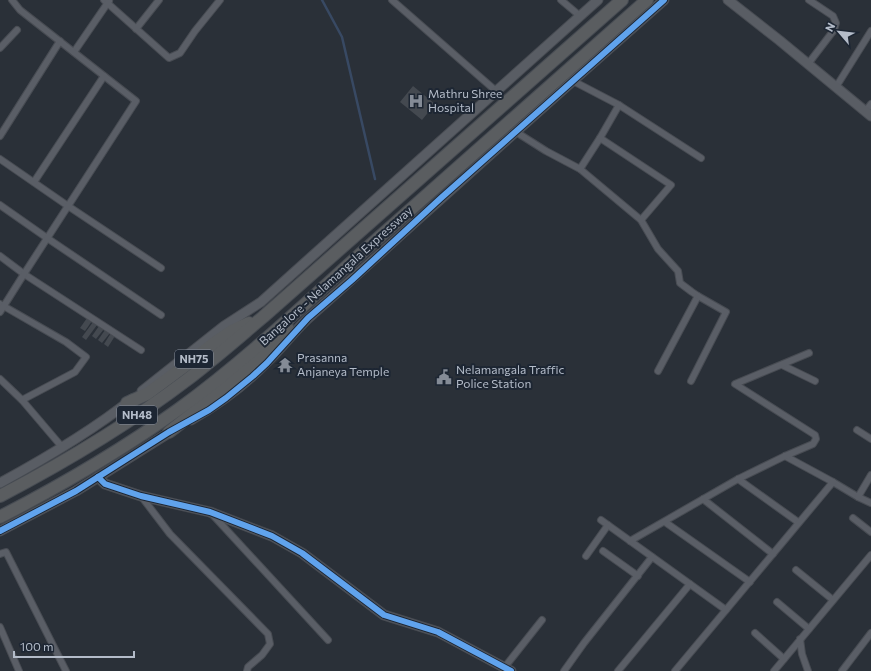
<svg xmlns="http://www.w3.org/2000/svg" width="871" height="671" viewBox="0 0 871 671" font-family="Commissioner,sans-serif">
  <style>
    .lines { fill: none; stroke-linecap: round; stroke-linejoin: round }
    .stream { stroke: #384963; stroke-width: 2.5 }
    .building { fill: #444950 }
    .street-casing { stroke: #484c53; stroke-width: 8 }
    .secondary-casing { stroke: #484c53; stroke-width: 11 }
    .highway-casing { stroke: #474c53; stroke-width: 14 }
    .street { stroke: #5a5e66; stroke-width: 6 }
    .secondary { stroke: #595d64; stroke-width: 9 }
    .highway { stroke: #5a5d60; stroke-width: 12 }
    .cycleway-casing { stroke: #1d2633; stroke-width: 8 }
    .cycleway { stroke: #60a3ed; stroke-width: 6 }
    .labels { text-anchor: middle; stroke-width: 4; stroke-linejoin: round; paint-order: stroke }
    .shield { fill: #1d2633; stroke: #878f9c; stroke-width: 1 }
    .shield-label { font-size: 11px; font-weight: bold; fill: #b4bcc9 }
    .poi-label { font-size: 12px; fill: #b4bcc9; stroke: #1d2633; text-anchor: start }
    .street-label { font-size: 12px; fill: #b4bcc9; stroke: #1d2633 }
  </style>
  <rect width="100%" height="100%" fill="#2a3038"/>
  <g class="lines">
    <path class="stream" d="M322,0L342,37L375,179"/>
  </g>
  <g class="building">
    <path d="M413,86L435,104L422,120L400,102Z"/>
    <path d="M87,318L92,321L85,331L80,328Z"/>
    <path d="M93,322L97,325L86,340L82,337Z"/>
    <path d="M99,326L104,329L96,339L92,336Z"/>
    <path d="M105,330L110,333L102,343L98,340Z"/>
    <path d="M111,333L115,336L108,347L104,344Z"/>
  </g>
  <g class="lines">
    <g class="street-casing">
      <g id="street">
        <path d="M104,0L169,58L180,53L195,31L220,0"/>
        <path d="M392,0L496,91"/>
        <path d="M561,0L580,16"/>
        <path d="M136,29L159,0"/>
        <path d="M0,48L17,30"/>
        <path d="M74,52L109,1"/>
        <path d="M808,64L834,30L836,23L833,16L809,0"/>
        <path d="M573,81L619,105L701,158"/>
        <path d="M836,87L871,31"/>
        <path d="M865,112L871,104"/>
        <path d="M516,132L546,151L580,169L641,220L658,249L678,271L680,283L692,292L698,296L658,371"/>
        <path d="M0,136L60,41"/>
        <path d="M600,138L671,185L641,220"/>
        <path d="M0,159L68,206L161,268"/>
        <path d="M580,169L600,138L619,105"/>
        <path d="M34,182L104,76"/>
        <path d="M0,205L47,238L161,315"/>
        <path d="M0,256L24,274L141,350"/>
        <path d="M0,304L66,342L86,357L75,372L22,400"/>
        <path d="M0,312L24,274L136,101L20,10L12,0"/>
        <path d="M782,365L815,381"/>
        <path d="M0,379L22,400L62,447"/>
        <path d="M691,381L726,312L698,296"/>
        <path d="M857,430L871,439"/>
        <path d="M785,456L833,482L858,497L871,503"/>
        <path d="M738,479L798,522"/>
        <path d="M141,496L170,534L268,634L270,644L262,655L248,667L247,671"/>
        <path d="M858,497L871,475"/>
        <path d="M703,499L773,554"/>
        <path d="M211,513L328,640"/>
        <path d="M853,518L871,532"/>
        <path d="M601,520L726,610"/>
        <path d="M665,522L750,582"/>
        <path d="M630,541L738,479L785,456L813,444L816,439L815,435L735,384L809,353"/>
        <path d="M603,551L638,576"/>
        <path d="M0,554L6,552L66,671"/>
        <path d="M586,556L608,525"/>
        <path d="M796,570L833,600"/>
        <path d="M777,602L809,629"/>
        <path d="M0,627L19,671"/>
        <path d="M755,633L784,659"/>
        <path d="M800,639L802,654L808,671"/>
        <path d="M504,668L542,620"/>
        <path d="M564,671L584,643L652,557"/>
        <path d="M618,671L690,584"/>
        <path d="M675,671L833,482"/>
        <path d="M774,671L871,555"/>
        <path d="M842,671L871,633"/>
      </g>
    </g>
    <g class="secondary-casing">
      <g id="secondary">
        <path d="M728,0L779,40L871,116"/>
        <path d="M142,391L224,326L261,302L598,0"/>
        <path d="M191,420C219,404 245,385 267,362C283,347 296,328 313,314C356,276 398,237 441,199C515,132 589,66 664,0"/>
        <path d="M98,477L105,484L141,496L210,512L272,536L302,553L384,615L438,632L511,671"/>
        <path d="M0,483C46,458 92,431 132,399"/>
        <path d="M0,531L76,491L175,429"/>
      </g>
    </g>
    <g class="highway-casing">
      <g id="highway">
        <path d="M127,403L147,394L189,363L217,341L232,331L249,323"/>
        <path d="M169,432C186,419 203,405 220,391C246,371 267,354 287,327"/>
        <path d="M0,496C65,462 129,424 188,379C214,359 238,338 263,317L622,0"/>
        <path d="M0,517C62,485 122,450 179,409C252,356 317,292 384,233C472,155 560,78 647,0"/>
      </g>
    </g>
    <use href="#street" class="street"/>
    <use href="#secondary" class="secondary"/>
    <use href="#highway" class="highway"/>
    <g class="cycleway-casing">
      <g id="cycleway">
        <path d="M98,477L105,484L141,496L210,512L272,536L302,553L384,615L438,632L511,671"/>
        <path d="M0,531L76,491L169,432L209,410L226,398L253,376L267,363L308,318L352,280L441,198L664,0"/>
      </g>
    </g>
    <use href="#cycleway" class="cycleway"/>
  </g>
  <defs>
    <g id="hospital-bare" transform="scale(1.2)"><path d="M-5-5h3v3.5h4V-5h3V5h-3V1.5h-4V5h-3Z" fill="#848b96" stroke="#1d2633" stroke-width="2.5" paint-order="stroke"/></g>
    <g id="temple-bare" transform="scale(1.2)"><path d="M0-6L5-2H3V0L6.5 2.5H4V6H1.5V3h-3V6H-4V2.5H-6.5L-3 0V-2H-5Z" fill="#848b96" stroke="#1d2633" stroke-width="2.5" paint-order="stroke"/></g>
    <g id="civic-bare" transform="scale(1.2)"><path d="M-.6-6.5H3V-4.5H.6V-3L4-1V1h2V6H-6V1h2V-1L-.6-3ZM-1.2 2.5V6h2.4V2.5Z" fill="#848b96" stroke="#1d2633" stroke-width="2.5" paint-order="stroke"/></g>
  </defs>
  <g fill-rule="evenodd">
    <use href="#hospital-bare" x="416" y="101"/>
    <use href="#temple-bare" x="285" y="365"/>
    <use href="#civic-bare" x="444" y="377"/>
  </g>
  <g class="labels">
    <g class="shield">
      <rect x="175" y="350" width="38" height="18" rx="3"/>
      <rect x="117" y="406" width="40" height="18" rx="3"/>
    </g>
    <g class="shield-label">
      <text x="194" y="363">NH75</text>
      <text x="137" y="419">NH48</text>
    </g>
    <g class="poi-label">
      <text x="428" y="98">Mathru Shree<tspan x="428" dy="14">Hospital</tspan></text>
      <text x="297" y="362">Prasanna<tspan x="297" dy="14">Anjaneya Temple</tspan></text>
      <text x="456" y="374">Nelamangala Traffic<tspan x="456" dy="14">Police Station</tspan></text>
    </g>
    <g class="street-label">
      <text transform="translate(336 276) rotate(-42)" y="4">Bangalore - Nelamangala Expressway</text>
    </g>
  </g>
  <g transform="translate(839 32) rotate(298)" stroke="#1d2633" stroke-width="3" paint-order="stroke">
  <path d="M0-3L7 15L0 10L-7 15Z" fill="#b4bcc9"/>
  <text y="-6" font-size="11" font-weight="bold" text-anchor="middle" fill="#b4bcc9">N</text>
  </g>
  <path d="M14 651v6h120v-6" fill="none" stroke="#b4bcc9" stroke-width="2"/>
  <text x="20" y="651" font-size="12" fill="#b4bcc9" stroke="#1d2633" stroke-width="3" paint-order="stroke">100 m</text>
</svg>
